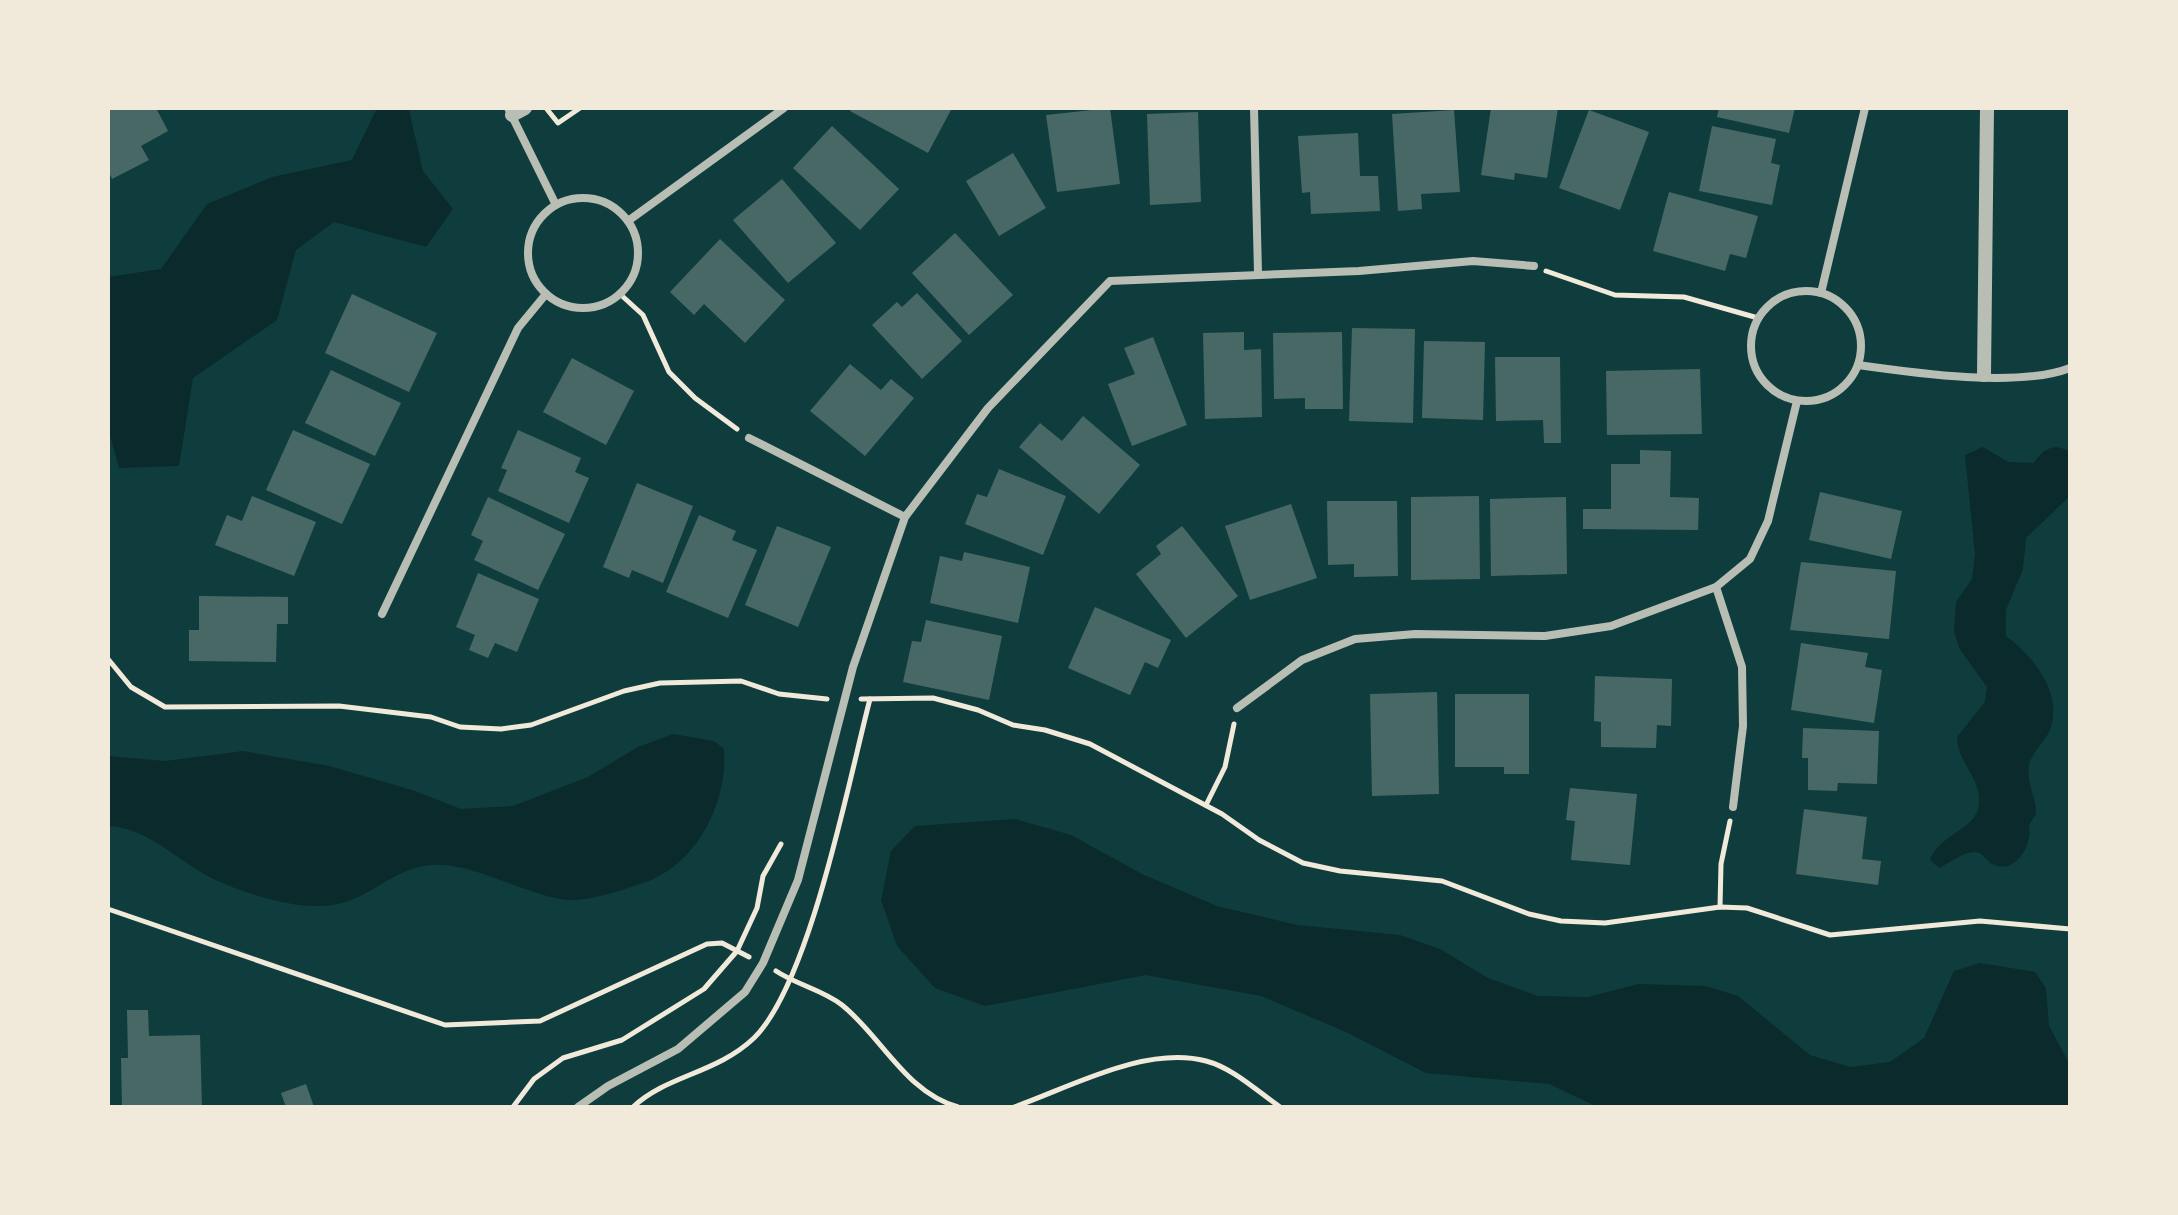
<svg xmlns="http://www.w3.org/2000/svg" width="2178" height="1215" viewBox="0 0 2178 1215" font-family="'Playfair Display',serif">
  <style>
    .water { fill: #0a2a2b }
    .building { fill: #486865 }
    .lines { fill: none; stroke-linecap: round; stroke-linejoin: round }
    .path { stroke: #f1e9da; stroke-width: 5 }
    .minor { stroke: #b8beb3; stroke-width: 8 }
    .tertiary { stroke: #b8beb3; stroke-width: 14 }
  </style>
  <rect width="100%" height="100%" fill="#0f3d3e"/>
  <g class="water">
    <path d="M377,108L409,110L423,171L453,209L426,247L334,222L296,250L277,320L193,378L179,466L119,468L108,428V277L161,269L207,204L272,177L352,160Z"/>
    <path d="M1983,447L2008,462L2034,463C2043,449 2054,442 2070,452V496L2026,538L2023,569L2006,610V636C2032,656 2062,690 2051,727C2047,740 2032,752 2029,765C2026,782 2036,797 2036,814L2029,825C2033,843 2017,874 1994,865C1986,862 1984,852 1974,852C1963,852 1949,863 1939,868L1930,860C1940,833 1977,830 1979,804C1982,779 1957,762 1957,737L1985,702L1987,687L1959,648L1954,631L1956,602L1972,579L1975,554L1965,455Z"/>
    <path d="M673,734L714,741L724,749C728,795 703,853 659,876C649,882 636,885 625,889C606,895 579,903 560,899C520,892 468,861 432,865C406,867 388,881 366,893C329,914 294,906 255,895C237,889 215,881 199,871C172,854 142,827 108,826V756L165,761L243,751L329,766L412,790L461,809L513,806L588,777L638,747Z"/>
    <path d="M1015,819L1071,835L1142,874L1217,906L1297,925L1400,935L1440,949L1488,978L1538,996L1588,997L1638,984L1706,986L1738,996L1810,1055L1850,1067L1890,1062L1924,1038L1954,971L1980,963L2035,972L2046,988L2049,1026L2070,1065V1107H1598L1549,1084L1426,1073L1346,1032L1261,996L1146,975L985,1006L935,988L897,946L881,900L891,851L915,826Z"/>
  </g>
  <g class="building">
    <path d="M108,108H156L168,131L141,146L149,160L112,179L108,170Z"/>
    <path d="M852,108H952L928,153L850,111Z"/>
    <path d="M1110,108L1120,184L1057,192L1046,115Z"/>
    <path d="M1491,108H1558L1547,178L1515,173L1514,180L1481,175Z"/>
    <path d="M1719,108H1795L1789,133L1717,117Z"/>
    <path d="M1454,110L1460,192L1421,194L1422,209L1398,211L1392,114Z"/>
    <path d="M1589,110L1649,132L1620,210L1559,188Z"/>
    <path d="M1198,112L1201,202L1150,205L1147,114Z"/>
    <path d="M832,126L899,189L860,230L793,168Z"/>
    <path d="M1712,126L1776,139L1771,163L1780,165L1772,205L1699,191Z"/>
    <path d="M1358,133L1360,176H1378L1380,211L1311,214L1310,192L1302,193L1298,136Z"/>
    <path d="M1013,153L1046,208L999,236L966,181Z"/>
    <path d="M782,179L836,243L788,283L733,220Z"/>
    <path d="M1669,192L1758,216L1746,258L1730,254L1725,271L1653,251Z"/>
    <path d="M955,233L1013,295L969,335L912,273Z"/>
    <path d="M720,239L785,300L745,343L704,304L694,315L670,292Z"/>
    <path d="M917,293L962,341L922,379L872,325L897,302L902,307Z"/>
    <path d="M352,294L437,333L409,392L325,353Z"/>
    <path d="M1352,328L1415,329L1413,423L1349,421Z"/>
    <path d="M1244,332V350L1261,349L1262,417L1205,419L1203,333Z"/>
    <path d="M1342,332L1343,409H1305V398L1274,399L1273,333Z"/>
    <path d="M1153,337L1187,425L1132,446L1108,384L1135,374L1124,348Z"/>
    <path d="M1424,341L1485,342L1483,420L1422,418Z"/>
    <path d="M1495,357H1560L1561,443H1544L1543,420L1496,421Z"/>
    <path d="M572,358L634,391L606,445L543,412Z"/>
    <path d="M850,364L881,390L891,379L914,398L865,456L810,411Z"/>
    <path d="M1700,369L1702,434L1607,435L1606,371Z"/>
    <path d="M331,370L401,403L375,456L305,423Z"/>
    <path d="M1083,416L1140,465L1099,514L1019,447L1040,423L1062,441Z"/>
    <path d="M293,430L370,464L342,524L266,490Z"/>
    <path d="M518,430L581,458L575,472L589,478L569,523L498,491L507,470L501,468Z"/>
    <path d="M1640,450L1671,451L1670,497L1699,498L1698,530L1583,529V509H1611V464H1640Z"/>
    <path d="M999,469L1066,496L1043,555L965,524L977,494L987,497Z"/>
    <path d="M637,483L693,506L663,583L632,570L629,578L603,567Z"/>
    <path d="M1820,492L1902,511L1891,559L1809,540Z"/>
    <path d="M252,496L316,522L294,576L215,545L227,515L242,521Z"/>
    <path d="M1479,496L1480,579L1411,580V497Z"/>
    <path d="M488,497L565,534L538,590L474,560L483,541L471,535Z"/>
    <path d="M1566,497L1567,574L1491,576L1490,499Z"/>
    <path d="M1327,501H1397L1398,576L1354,577V564L1328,565Z"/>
    <path d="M1291,504L1317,578L1250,600L1225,526Z"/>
    <path d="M699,515L736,531L732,540L757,550L728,618L666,592Z"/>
    <path d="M777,526L831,547L798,627L745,605Z"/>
    <path d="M1182,526L1238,596L1186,638L1136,574L1161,554L1156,546Z"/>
    <path d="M964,552L1030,567L1018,623L930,603L940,556L962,561Z"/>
    <path d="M1801,562L1896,571L1889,639L1790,630Z"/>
    <path d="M478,573L539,599L517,652L495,643L488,658L469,650L475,635L456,627Z"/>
    <path d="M199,596L288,597V624H277L276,662L189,661V630H199Z"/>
    <path d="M1095,607L1171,640L1158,668L1145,662L1130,695L1068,668Z"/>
    <path d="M926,620L1002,636L989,700L903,682L912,641L921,642Z"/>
    <path d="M1801,643L1868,653L1865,667L1882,670L1874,723L1791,710Z"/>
    <path d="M1595,676L1672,679L1671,726L1657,725L1656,748L1601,747V722L1594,721Z"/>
    <path d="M1437,692L1439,794L1372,796L1370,694Z"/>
    <path d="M1455,694H1529V774H1504V767H1455Z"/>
    <path d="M1803,728L1879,731L1877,784L1838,783L1837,791L1808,790V758H1802Z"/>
    <path d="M1570,788L1637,794L1630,865L1571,860L1575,821L1566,820Z"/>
    <path d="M1804,809L1867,817L1862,859L1881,861L1878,885L1796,874Z"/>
    <path d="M127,1010H148L149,1036L200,1035L202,1107H122L121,1058H128Z"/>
    <path d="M306,1084L314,1107H286L281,1093Z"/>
  </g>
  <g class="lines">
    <g class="path">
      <path d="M546,108L558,123L580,108"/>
      <path d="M1546,271L1615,295L1684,297L1758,318"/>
      <path d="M620,294L643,315L669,372L695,398L737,429"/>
      <path d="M108,659L131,687L165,707L339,706L431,717L460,727L501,729L531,725L624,691L660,683L741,681L779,694L827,699"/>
      <path d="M861,699L933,698L978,710L1013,725L1045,730L1090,744L1222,814L1259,840L1303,863L1340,871L1442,881L1529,914L1561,921L1605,923L1720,907L1747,908L1830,935L1980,921L2070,929"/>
      <path d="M1206,805L1225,767L1234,724"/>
      <path d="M1720,907L1721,864L1730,821"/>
      <path d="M108,909L445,1025L540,1021L707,944L722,943L749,957"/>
      <path d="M776,971C797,985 823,990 842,1005C881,1036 906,1093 958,1107"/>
      <path d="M513,1107L534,1079L563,1058L622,1040L704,989L737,951L757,908L763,876L781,844"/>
      <path d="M633,1107C667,1075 716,1074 754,1038C810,983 849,779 870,699"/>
      <path d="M1014,1107C1069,1088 1145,1045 1206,1061C1233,1068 1257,1091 1280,1107"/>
    </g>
    <g class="minor">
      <path d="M508,108L556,205"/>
      <path d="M1254,108L1258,273"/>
      <circle cx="583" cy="253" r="55"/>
      <path d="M628,221L784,108"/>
      <circle cx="1806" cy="346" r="55"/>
      <path d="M1821,293L1865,108"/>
      <path d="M1858,365C1914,373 2019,388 2070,368"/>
      <path d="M749,438L905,517"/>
      <path d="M1716,587L1742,667L1743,726L1733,807"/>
      <path d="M382,614L518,328L546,294"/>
      <path d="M1237,708L1302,660L1355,639L1415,634L1545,636L1611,626L1716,587L1750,559L1768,521L1797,401"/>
      <path d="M578,1107L608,1086L678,1049L745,992L763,963L798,880L853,667L905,517L988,408L1110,281L1359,271L1473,261L1534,266"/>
    </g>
    <g class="tertiary">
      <path d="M512,115L525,108"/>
      <path d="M1984,375L1987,108"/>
    </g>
  </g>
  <rect width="2178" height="1215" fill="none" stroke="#f1e9da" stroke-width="220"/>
</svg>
